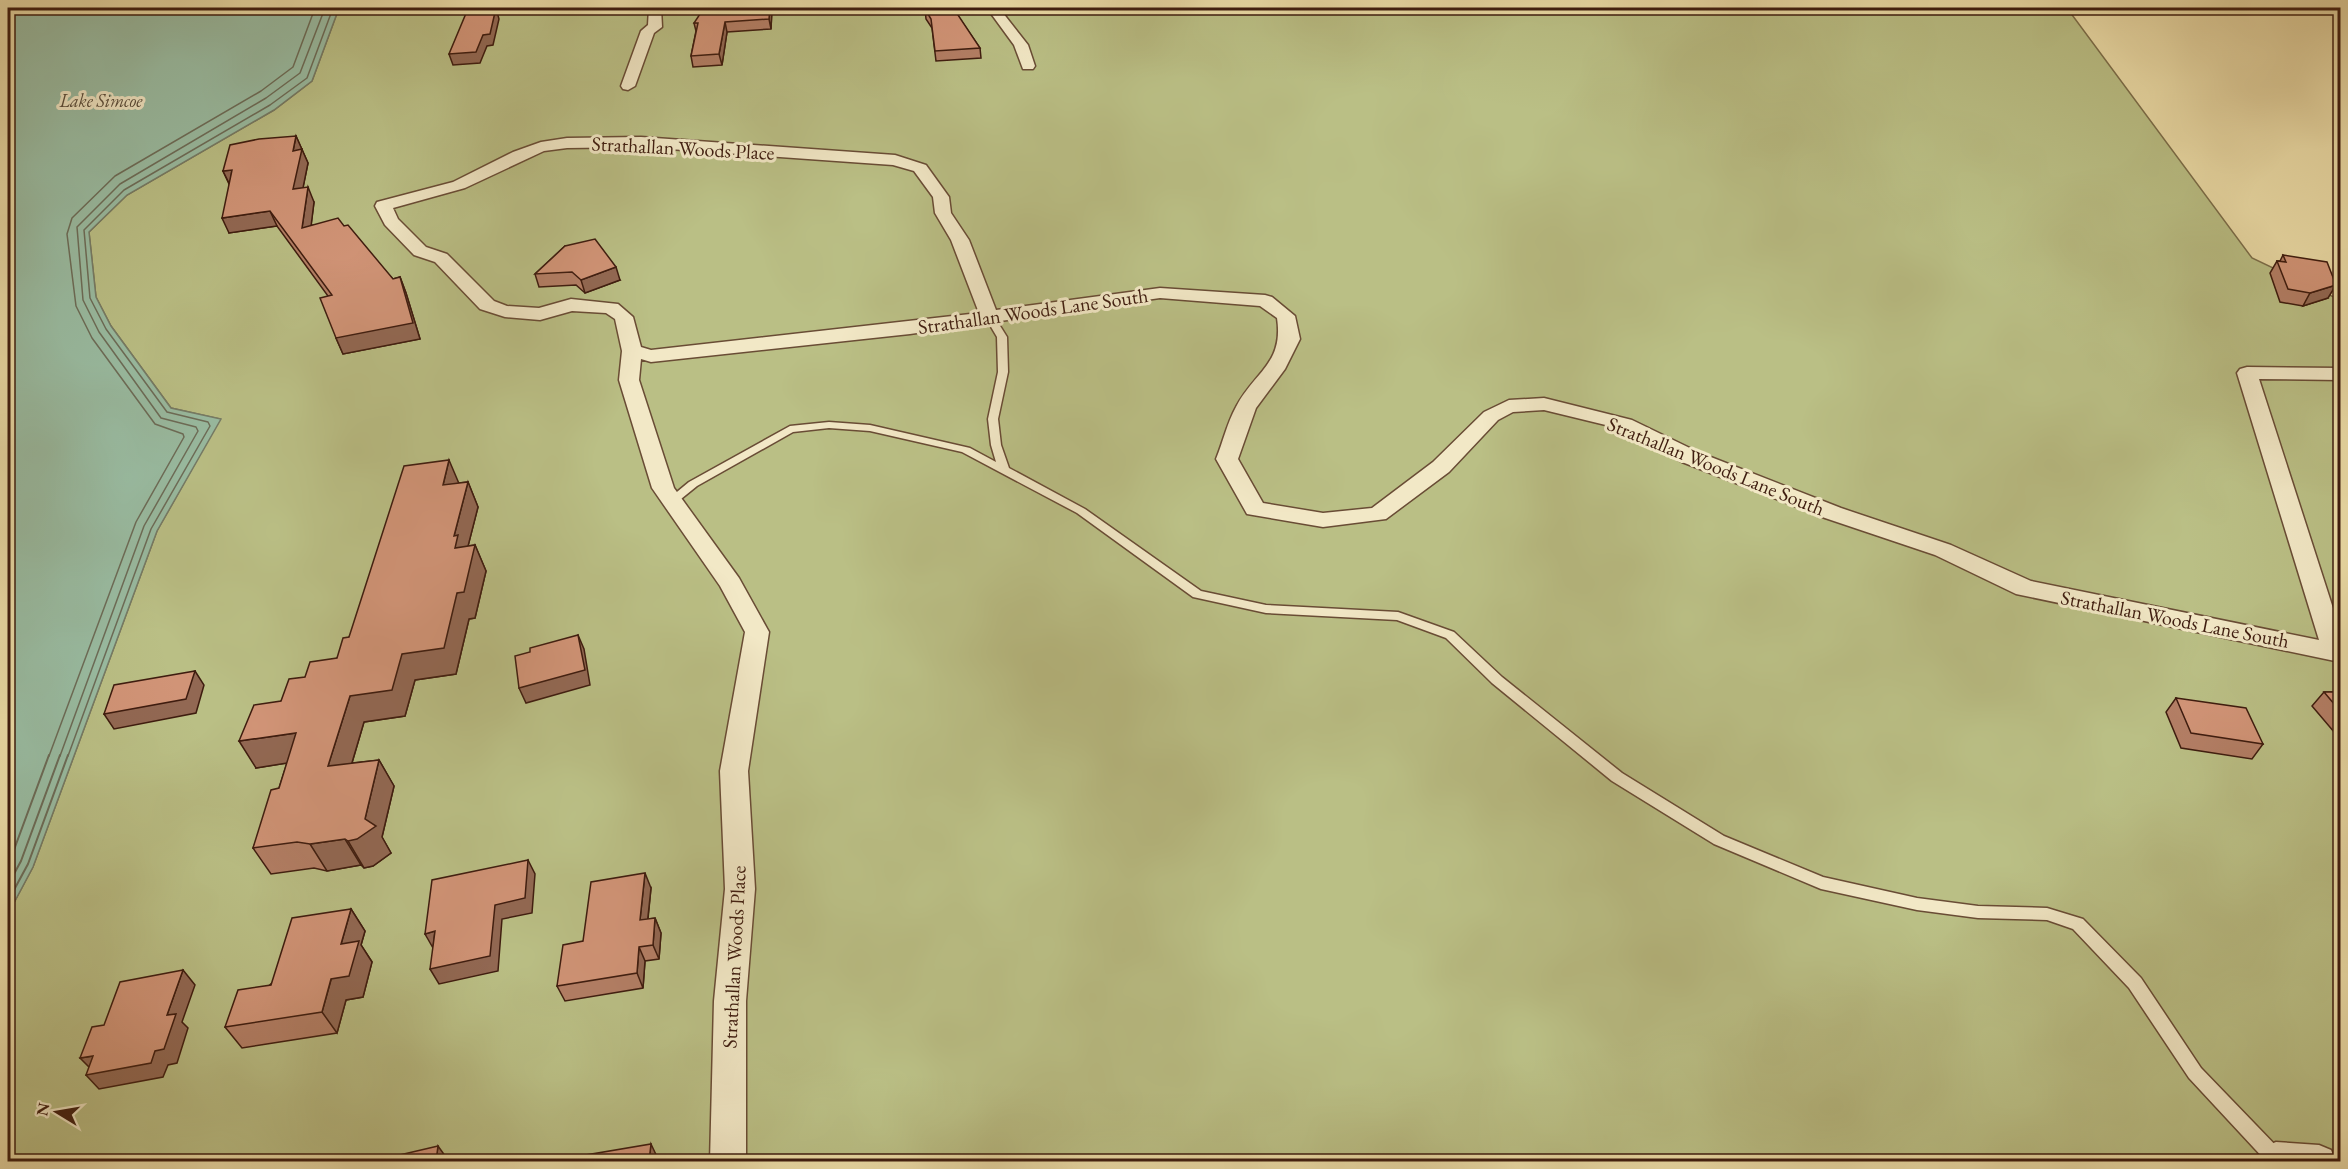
<svg xmlns="http://www.w3.org/2000/svg" width="2348" height="1169" viewBox="0 0 2348 1169" font-family="'EB Garamond',serif">
  <style>
    .green { fill: #babf85; stroke: #7c6e4a; stroke-width: 1.5 }
    .water { fill: #99bca2; stroke: #757c67; stroke-width: 1.5 }
    .lines { fill: none; stroke-linecap: round; stroke-linejoin: round }
    .shore-far1 { stroke: #6c6c58; stroke-width: 1.5 }
    .shore { stroke: #6c6c58; stroke-width: 2 }
    .lane-casing { stroke: #694c35; stroke-width: 3 }
    .street-casing { stroke: #694c35; stroke-width: 3 }
    .lane { fill: #f2e8c6; fill-rule: evenodd }
    .street { fill: #f2e8c6; fill-rule: evenodd }
    .wall { fill: #b47f66; stroke: #3e1c0f; stroke-width: 1.5 }
    .shaded-wall { fill: #926853; stroke: #3e1c0f; stroke-width: 1.5 }
    .building { fill: #d19477; stroke: #3e1c0f; stroke-width: 1.5 }
    .labels { text-anchor: middle; stroke-width: 6; stroke-linejoin: round; paint-order: stroke }
    .far-water-label { font-size: 18px; font-style: italic; fill: #594c3b; stroke: #f2e8c6 }
    .street-label { font-size: 20px; fill: #3e1c0f; stroke: #f2e8c6 }
  </style>
  <rect width="100%" height="100%" fill="#ebdca7"/>
  <filter id="stains"><feTurbulence type="fractalNoise" baseFrequency=".00333" numOctaves="4"/><feColorMatrix values="0 0 0 0 .2 0 0 0 0 .09 0 0 0 0 .02 0 0 0 .5 -.17"/></filter>
  <radialGradient id="worn" r=".72"><stop offset=".6" stop-color="#630" stop-opacity="0"/><stop offset="1" stop-color="#630" stop-opacity=".3"/></radialGradient>
  <path class="green" d="M339,8H2067L2252,258L2340,300V1161L8,1162V914L33,867L157,531L220,419L171,408L111,326L96,297L89,232L127,195L274,110L312,81Z"/>
  <path class="water" d="M8,8H339L312,81L274,110L127,195L89,232L96,297L111,326L171,408L221,419L157,531L33,867L8,914Z"/>
  <g class="lines">
    <g class="shore-far1">
      <path d="M49,756L136,522L184,437L183,434L155,424L92,338L76,306L67,234L72,218L115,176L261,91L293,67L315,8"/>
      <path d="M60,756L144,526L198,431L196,427L161,418L99,332L83,300L77,227L120,184L266,98L300,73L325,8"/>
      <path d="M68,756L151,529L210,426L208,422L167,412L106,329L90,298L84,230L124,190L270,105L307,78L333,8"/>
    </g>
    <g class="shore">
      <path d="M8,866L49,755"/>
      <path d="M8,885L21,861L60,755"/>
      <path d="M8,901L28,864L68,755"/>
    </g>
    <g class="lane-casing">
      <path id="lane" d="M989,312L992,313L1007,337L1008,372L998,419L1001,445L1009,468L1085,509L1201,591L1266,605L1398,612L1454,632L1502,677L1622,773L1724,836L1823,877L1917,898L1978,906L2047,908L2083,919L2141,978L2201,1068L2282,1152L2285,1158L2283,1162H2267L2189,1078L2129,988L2073,929L2047,920L1978,918L1917,910L1821,889L1714,844L1612,781L1492,683L1446,638L1397,620L1266,613L1193,597L1077,513L962,452L870,431L829,428L793,432L697,486L676,503L672,504L666,501L689,482L790,426L829,422L870,425L970,448L996,462L991,445L988,419L998,372L997,337L984,315Z"/>
    </g>
    <g class="street-casing">
      <g id="street">
        <path d="M649,8H661L662,27L654,33L635,86L628,90L623,89L621,86L641,31L648,25Z"/>
        <path d="M987,8H999L1028,45L1035,66L1033,69H1023L1014,45Z"/>
        <path d="M641,137L895,155L926,165L949,197L951,213L969,240L996,310L1160,288L1265,295L1272,297L1295,316L1300,339L1285,369L1256,408L1238,459L1263,503L1323,513L1372,508L1433,462L1484,412L1509,400L1544,398L1632,420L1698,452L1841,508L1951,545L2031,581L2319,640L2237,373L2240,369L2247,367L2340,368V380L2259,379L2340,630V659L2335,661L2016,594L1935,555L1825,518L1682,462L1618,428L1544,410L1513,412L1498,420L1449,472L1386,519L1323,527L1247,514L1216,459C1223,442 1227,423 1236,407C1254,372 1284,364 1277,318L1260,306L1160,298L910,334L651,362L641,359L639,380L674,488L739,578L769,632L748,771L755,889L746,1001V1162H710L714,1001L725,889L720,771L745,632L720,586L652,488L619,380L622,351L615,319L606,313L572,311L540,320L505,317L480,309L435,262L414,255L385,225L375,206L377,202L453,182L513,152L541,142L567,138ZM641,147L893,165L914,171L933,197L935,213L951,240L979,313L651,350L641,347L633,317L618,304L571,299L539,308L507,306L494,301L447,254L426,247L398,219L393,208L465,188L544,151L567,148Z"/>
        <path d="M2276,1142L2319,1145L2331,1150L2336,1162H2258L2264,1147Z"/>
      </g>
    </g>
    <use href="#lane" class="lane"/>
    <use href="#street" class="street"/>
  </g>
  <g class="wall">
    <path d="M772,8L771,29L727,32L722,65L693,67L691,56L696,31L694,23Z"/>
    <path d="M925,8H958L956,13L980,48L981,58L936,61L932,28L926,19L925,9Z"/>
    <path d="M296,136L308,163L303,187L314,202L311,225L344,226L393,279L400,277L406,293L420,339L343,354L336,338L328,296L277,226L229,233V184L223,171Z"/>
    <path d="M565,246L620,280L585,293L576,285L539,287L535,274Z"/>
    <path d="M2283,255L2328,298L2303,306L2280,302L2270,273L2277,261H2280Z"/>
    <path d="M468,482L478,507L468,546L475,545L486,571L475,618L469,619L456,674L415,680L405,716L364,722L352,763L379,760L394,786L382,837L391,853L373,866L364,868L361,865L327,871L314,868L271,874L253,848L279,788L287,763L256,768L281,701L305,677L337,658L349,637L459,483Z"/>
    <path d="M2324,692H2340V739L2312,706Z"/>
    <path d="M2176,698L2263,744L2252,759L2181,748L2166,712Z"/>
    <path d="M651,888L648,919L655,918L661,933L659,959L645,961L643,988L565,1001L557,986L583,941Z"/>
    <path d="M351,909L365,931L361,945L372,962L363,997L346,1000L337,1033L242,1048L225,1027Z"/>
  </g>
  <g class="shaded-wall">
    <path d="M496,8L499,19L493,45L487,46L480,63L453,65L449,54L483,35Z"/>
    <path d="M770,8H772L771,29L769,19Z"/>
    <path d="M725,22L727,32L722,65L719,54Z"/>
    <path d="M296,136L308,163L300,203L293,189V151Z"/>
    <path d="M232,170L230,185L223,171Z"/>
    <path d="M308,187L314,202L309,243L302,228Z"/>
    <path d="M270,211L277,226L229,233L222,218Z"/>
    <path d="M616,267L620,280L585,293L581,280Z"/>
    <path d="M400,277L406,293L420,339L343,354L336,338Z"/>
    <path d="M2336,285L2328,298L2303,306L2310,293Z"/>
    <path d="M449,460L460,486L443,485Z"/>
    <path d="M468,482L478,507L466,554L455,548L454,536Z"/>
    <path d="M475,545L486,571L475,618L469,619L456,674L415,680L405,716L364,722L343,793L328,766L350,696L402,654L457,593Z"/>
    <path d="M578,635L584,649L590,685L526,703L519,688Z"/>
    <path d="M195,671L204,685L196,713L114,729L104,714Z"/>
    <path d="M296,733L312,759L256,768L239,741Z"/>
    <path d="M379,760L394,786L382,837L391,853L373,866L364,868L348,841L365,819Z"/>
    <path d="M345,839L361,865L327,871L310,844Z"/>
    <path d="M528,860L535,874L532,913L502,919L498,971L439,984L430,969L495,905Z"/>
    <path d="M645,873L651,888L646,935L640,920Z"/>
    <path d="M351,909L365,931L361,945L372,962L363,997L346,1000L337,1033L322,1012Z"/>
    <path d="M655,918L661,933L659,959L653,945Z"/>
    <path d="M435,931L433,948L425,934Z"/>
    <path d="M639,947L645,961L643,988L637,973Z"/>
    <path d="M183,970L195,985L182,1022L188,1028L177,1063L168,1065L163,1077L99,1089L86,1075L167,1015Z"/>
    <path d="M93,1056L94,1072L80,1058Z"/>
    <path d="M651,1144L659,1161H649Z"/>
    <path d="M438,1146L448,1160L447,1161H436Z"/>
  </g>
  <g class="building">
    <path d="M496,8L490,34L483,35L476,52L449,54L467,11Z"/>
    <path d="M704,8H770L769,19L725,22L719,54L691,56L698,23H694Z"/>
    <path d="M925,8H954V9L980,48L935,51L931,19L925,9Z"/>
    <path d="M296,136L293,151L302,149L293,189L308,187L302,228L338,218L344,226L348,225L393,279L400,277L413,323L336,338L320,298L332,295L270,211L222,218L232,170L223,171L230,145L259,139Z"/>
    <path d="M595,239L616,267L581,280L572,272L535,274L565,246Z"/>
    <path d="M2283,255L2327,262L2336,285L2310,293L2288,289L2277,261L2286,262Z"/>
    <path d="M449,460L443,485L468,482L454,536L458,535L455,548L475,545L464,592L457,593L444,648L402,654L392,690L350,696L328,766L379,760L365,819L376,826L357,839L348,841L345,839L310,844L297,842L253,848L271,790L279,788L296,733L239,741L254,705L281,701L289,679L305,677L310,662L337,658L343,638L349,637L404,466Z"/>
    <path d="M578,635L585,670L519,688L515,656L530,652V648Z"/>
    <path d="M195,671L186,699L104,714L114,685Z"/>
    <path d="M2324,692H2340V711Z"/>
    <path d="M2176,698L2246,708L2263,744L2191,733Z"/>
    <path d="M528,860L525,898L495,905L490,956L430,969L435,931L425,934L432,880Z"/>
    <path d="M645,873L640,920L655,918L653,945L639,947L637,973L557,986L563,945L583,941L591,882Z"/>
    <path d="M351,909L341,944L359,941L349,976L331,979L322,1012L225,1027L238,990L271,985L292,918Z"/>
    <path d="M183,970L167,1015L176,1014L164,1049L155,1051L151,1063L86,1075L93,1056L80,1058L92,1027L104,1025L120,982Z"/>
    <path d="M651,1144L649,1161H585L586,1155Z"/>
    <path d="M438,1146L436,1161H374Z"/>
  </g>
  <g class="labels">
    <g class="far-water-label">
      <text x="101" y="107">Lake Simcoe</text>
    </g>
    <g class="street-label">
      <text transform="translate(683 148) rotate(3)" y="7">Strathallan Woods Place</text>
      <text transform="translate(1033 311) rotate(-8)" y="7">Strathallan Woods Lane South</text>
      <text transform="translate(1716 466) rotate(22)" y="7">Strathallan Woods Lane South</text>
      <text transform="translate(2175 619) rotate(11)" y="7">Strathallan Woods Lane South</text>
      <text transform="translate(734 957) rotate(-87)" y="7">Strathallan Woods Place</text>
    </g>
  </g>
  <rect width="2348" height="1169" fill="none" stroke="#ebdca7" stroke-width="30"/>
  <rect x="9" y="9" width="2330" height="1151" fill="none" stroke="#3e1c0f" stroke-width="3"/>
  <rect x="15" y="15" width="2318" height="1139" fill="none" stroke="#3e1c0f" stroke-width="1.5"/>
  <g transform="translate(57 1112) rotate(281)" stroke="#f2e8c6" stroke-width="4.5" paint-order="stroke">
  <path d="M0-4.5L10 22L0 15L-10 22Z" fill="#3e1c0f"/>
  <text y="-9" font-size="16" font-weight="bold" text-anchor="middle" fill="#3e1c0f">N</text>
  </g>
  <rect width="100%" height="100%" filter="url(#stains)"/>
  <rect width="100%" height="100%" fill="url(#worn)"/>
</svg>
